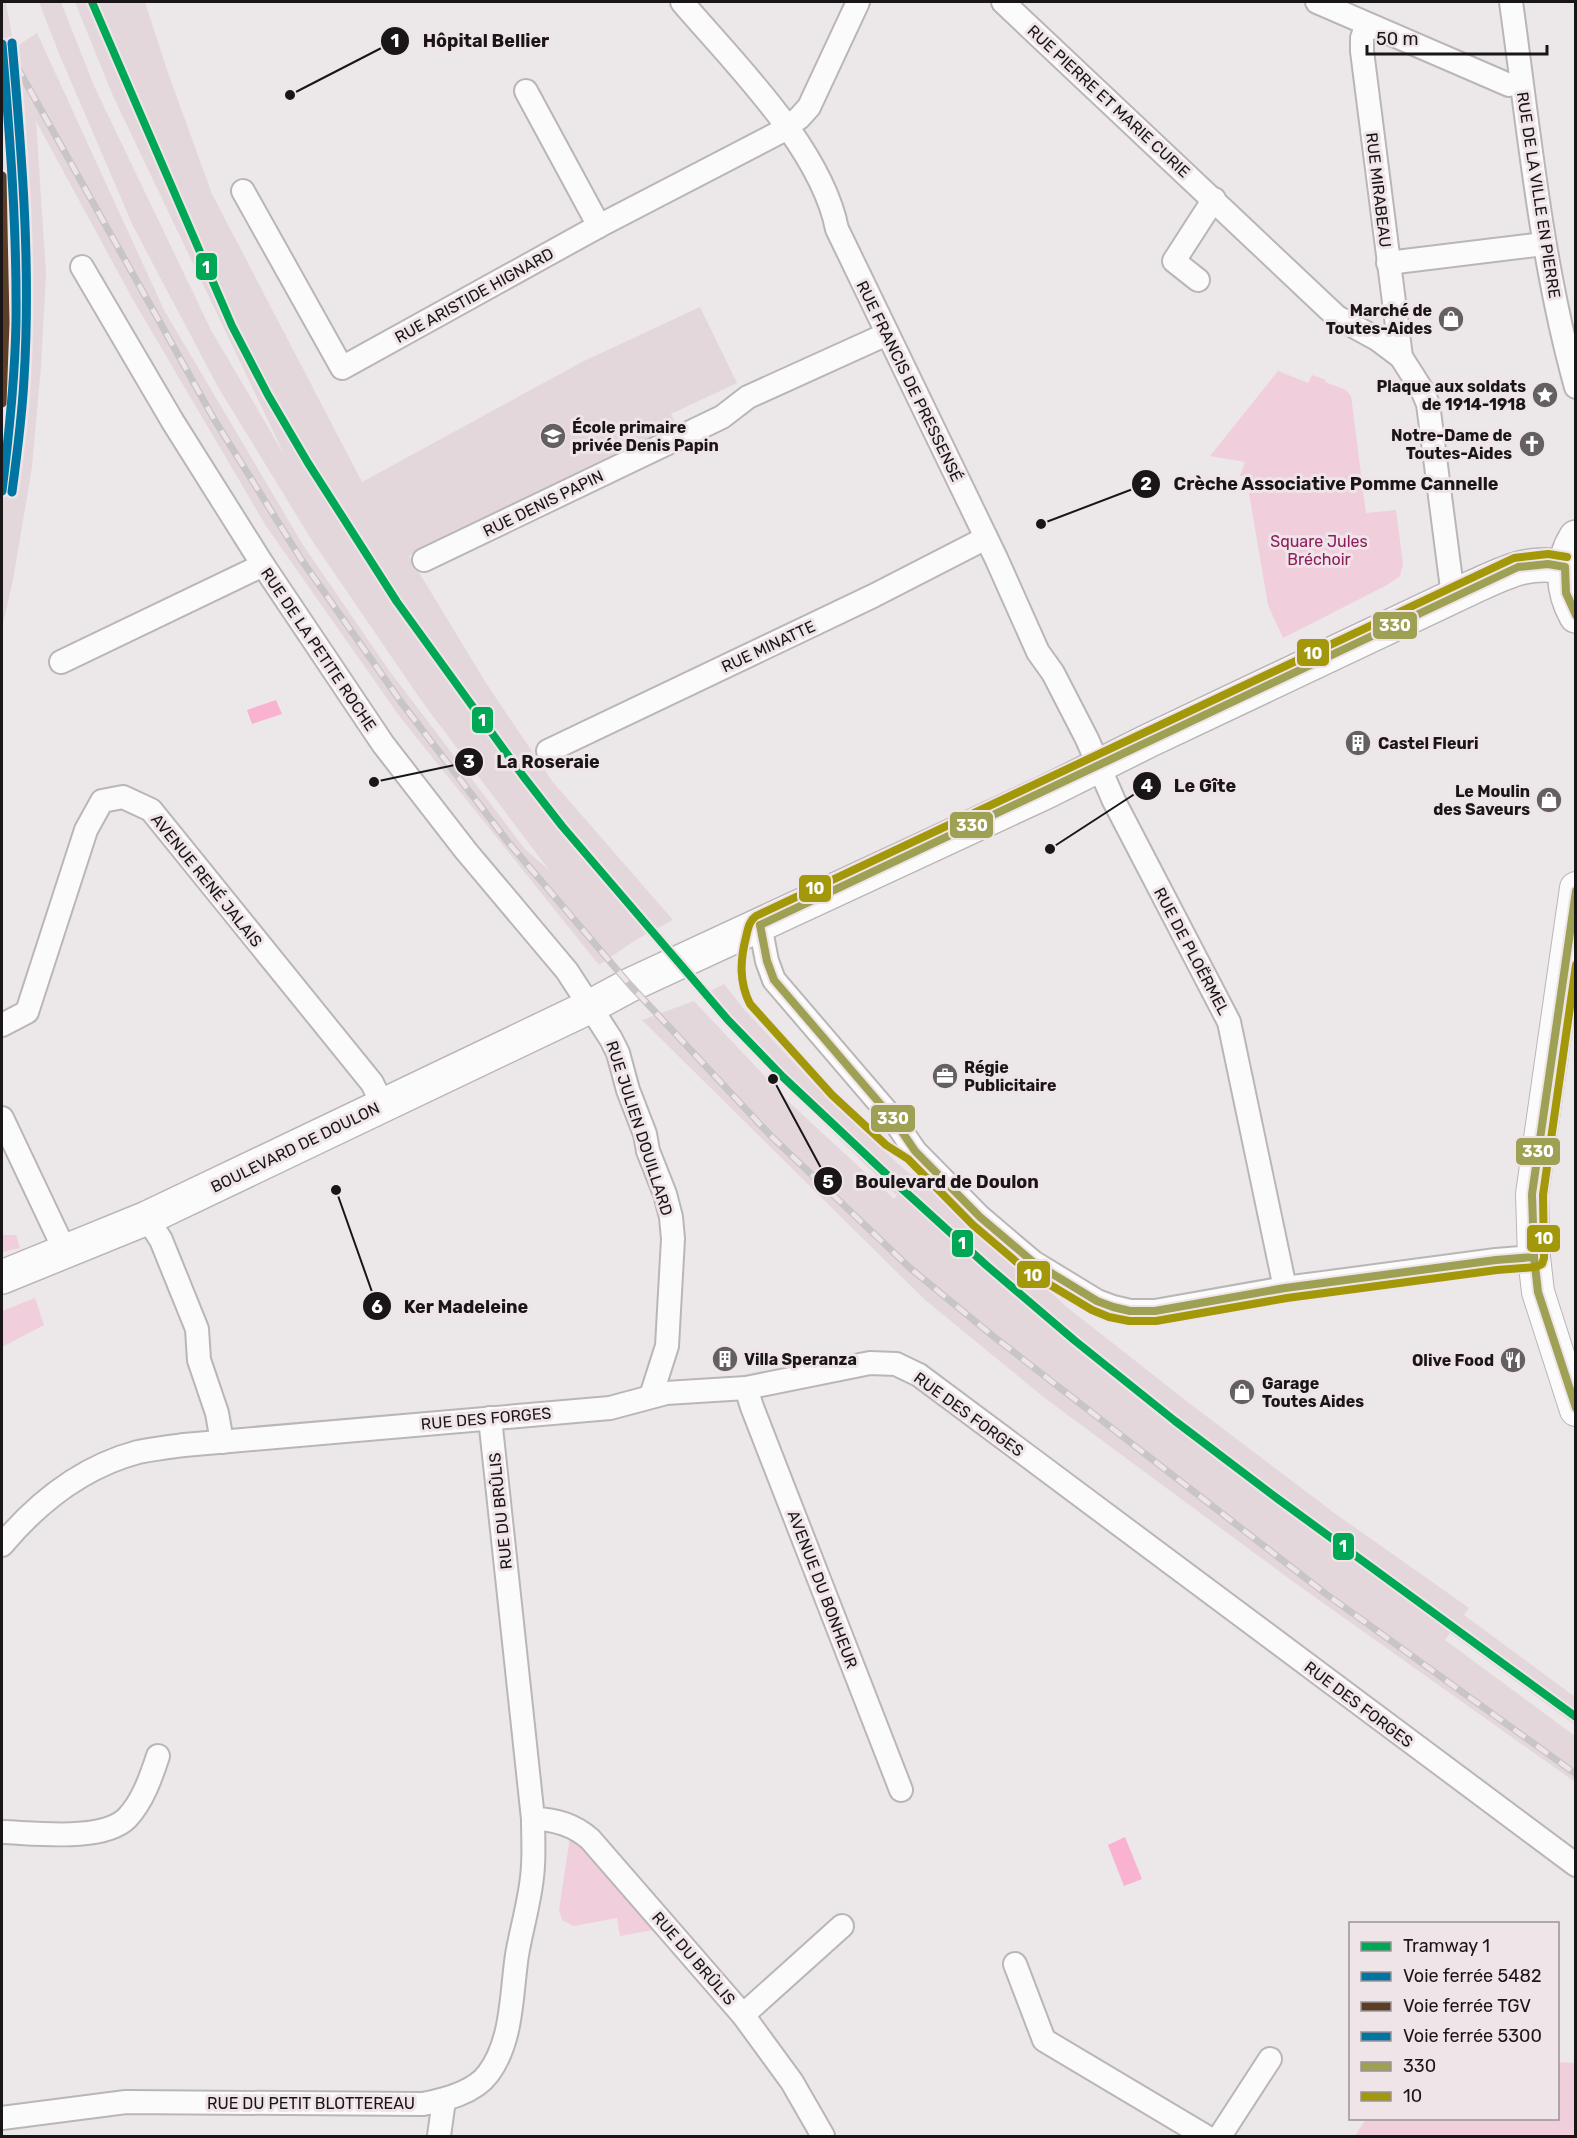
<svg xmlns="http://www.w3.org/2000/svg" width="1577" height="2138" viewBox="0 0 1577 2138" font-family="Rubik,sans-serif">
  <style>
    .built { fill: #e4d7dc }
    .green { fill: #f1cedc }
    .water { fill: #f9b2d1 }
    .lines { fill: none; stroke-linecap: round; stroke-linejoin: round }
    .street-casing { stroke: #bab6b8; stroke-width: 26 }
    .secondary-casing { stroke: #bab6b8; stroke-width: 34 }
    .primary-casing { stroke: #bab6b8; stroke-width: 36 }
    .street { stroke: #fcfbfc; stroke-width: 22 }
    .secondary { stroke: #fcfbfc; stroke-width: 32 }
    .primary { stroke: #fcfbfc; stroke-width: 33 }
    .rail-casing { stroke: #c7c5c5; stroke-width: 7 }
    .rail { stroke: #efe4e8; stroke-width: 4.5; stroke-dasharray: 14; stroke-linecap: butt }
    .bus-1-casing { stroke: #efe4e8; stroke-width: 12 }
    .bus-2-casing { stroke: #efe4e8; stroke-width: 12 }
    .bus-1 { stroke: #9ea053; stroke-width: 8 }
    .bus-2 { stroke: #a3970a; stroke-width: 8 }
    .rail-1-casing { stroke: #efe4e8; stroke-width: 14 }
    .rail-2-casing { stroke: #efe4e8; stroke-width: 14 }
    .rail-3-casing { stroke: #efe4e8; stroke-width: 14 }
    .rail-1 { stroke: #0075a1; stroke-width: 9 }
    .rail-2 { stroke: #5c3e26; stroke-width: 9 }
    .rail-3 { stroke: #0075a1; stroke-width: 9 }
    .tram-1-casing { stroke: #efe4e8; stroke-width: 12 }
    .tram-1 { stroke: #00a754; stroke-width: 8 }
    .labels { text-anchor: middle; stroke-width: 6; stroke-linejoin: round; paint-order: stroke }
    .street-label { font-size: 16px; fill: #1a1618; stroke: #efe4e8 }
    .poi-label { font-size: 16px; font-weight: bold; fill: #1a1618; stroke: #efe4e8; text-anchor: end }
    .park-label { font-size: 16px; fill: #8e1d5b; stroke: #efe4e8 }
    .leader { fill: none; stroke: #1a1618; stroke-width: 2 }
    .callout-dot { fill: #1a1618; stroke: #efe4e8; stroke-width: 2 }
    .mark-label { font-size: 18px; text-anchor: middle; font-weight: bold; fill: #fff }
    .callout-label { font-size: 18px; text-anchor: middle; font-weight: bold; fill: #1a1618; stroke: #efe4e8; stroke-width: 6; stroke-linejoin: round; paint-order: stroke }
    .line-badge { stroke: #efe4e8; stroke-width: 2 }
    .badge-label { font-size: 16px; text-anchor: middle; font-weight: bold; fill: #fff }
  </style>
  <rect width="100%" height="100%" fill="#ece7e9"/>
  <g class="built">
    <path d="M2,2H6L14,48L37,33L164,310L303,545L388,669L525,849L549,870L423,703L311,539L218,387L133,226L60,56L39,2H61L94,86L211,330L285,456L113,96L75,2H145L167,70L212,194L362,482L582,362L700,307L737,383L671,414L677,427L409,556L486,683L552,781L673,920L637,939L599,965L400,717L266,526L132,298L36,121L46,274L41,366L32,467L13,580L2,628Z"/>
    <path d="M724,984L743,1008L811,1081L893,1159L910,1174L915,1175L918,1172L1068,1308L1189,1403L1333,1512L1469,1608L1464,1615L1575,1697V1725L1450,1633L1445,1640L1575,1736V1782L1295,1583L1046,1399L924,1299L642,1020L694,1001L791,1104L894,1199L898,1194H895L799,1099L701,996Z"/>
  </g>
  <g class="green">
    <path d="M1278,371L1308,383L1312,375L1326,380L1325,382L1346,390L1351,396L1366,513L1396,510L1403,564L1400,576L1387,585L1283,638L1268,605L1249,493L1248,477L1240,476L1245,462L1210,456Z"/>
    <path d="M2,1235H16L20,1248L2,1252Z"/>
    <path d="M35,1298L44,1325L2,1347V1311Z"/>
    <path d="M570,1837L579,1844L652,1930L620,1936L617,1918L574,1926L562,1920L559,1910Z"/>
    <path d="M1558,2062L1575,2063V2136H1355L1366,2119L1558,2118Z"/>
  </g>
  <g class="water">
    <path d="M276,700L282,714L252,724L247,710Z"/>
    <path d="M1125,1837L1142,1879L1124,1886L1108,1845Z"/>
  </g>
  <g class="lines">
    <g class="street-casing">
      <g id="street">
        <path d="M682,2C735,64 821,148 837,229L996,558L1038,652L1053,673L1087,739L1114,801L1229,1022L1285,1288"/>
        <path d="M1003,2L1337,317L1377,339L1401,357"/>
        <path d="M1317,2L1509,85"/>
        <path d="M1511,2C1529,130 1541,262 1576,387"/>
        <path d="M1367,24L1362,38V51L1401,357L1422,390L1428,404L1453,596"/>
        <path d="M526,91L599,226"/>
        <path d="M243,191L342,368L599,226L780,132L799,118L809,107L858,2"/>
        <path d="M1388,263L1544,244"/>
        <path d="M82,267L173,422L263,565L383,744L466,851L567,971L611,1039L618,1053L628,1090L645,1134L648,1151L665,1194L671,1217L673,1239L667,1346L651,1396"/>
        <path d="M1198,280L1174,261L1214,199"/>
        <path d="M424,560L722,417L748,397L887,334"/>
        <path d="M61,662L263,565"/>
        <path d="M548,751L873,596L986,538"/>
        <path d="M760,925L767,961L774,980L894,1120L915,1151L980,1217L1033,1262L1097,1301L1113,1307L1130,1311H1155L1285,1288L1496,1260L1534,1257"/>
        <path d="M2,1025L27,1012L86,830L102,801L123,797L151,810L372,1083L383,1105"/>
        <path d="M2,1118L65,1251"/>
        <path d="M147,1218L161,1240L197,1329L199,1360L217,1413L222,1442"/>
        <path d="M746,1388L752,1407L901,1790"/>
        <path d="M490,1418L533,1819C554,1819 574,1825 590,1839L743,2015L792,2082L823,2136"/>
        <path d="M2,1545C38,1502 82,1467 138,1452C153,1449 169,1447 184,1445L610,1408L666,1393L746,1388L870,1363L896,1364L919,1375L1576,1865"/>
        <path d="M2,1832C35,1833 103,1842 127,1818C143,1801 151,1777 158,1756"/>
        <path d="M1015,1964L1044,2040L1205,2136"/>
        <path d="M743,2015L842,1926"/>
        <path d="M2,2118L126,2102L423,2104C444,2100 474,2093 488,2074C513,2041 511,1994 517,1955C522,1925 532,1895 533,1865C534,1850 533,1834 533,1819"/>
        <path d="M439,2136L444,2100"/>
        <path d="M1220,2136L1270,2059"/>
      </g>
    </g>
    <g class="secondary-casing">
      <path id="secondary" d="M1576,888L1532,1194L1534,1257L1538,1292L1576,1410"/>
    </g>
    <g class="primary-casing">
      <g id="primary">
        <path d="M1576,537C1560,562 1562,591 1576,616"/>
        <path d="M2,1277L147,1218L591,1006L630,985L1046,792L1148,741L1473,587C1507,572 1527,560 1565,567"/>
      </g>
    </g>
    <use href="#street" class="street"/>
    <use href="#secondary" class="secondary"/>
    <use href="#primary" class="primary"/>
    <g class="rail-casing">
      <path id="rail" d="M2,40L214,419L301,559L401,702L508,842L630,985L771,1136L910,1268L993,1336L1326,1594L1576,1774"/>
    </g>
    <use href="#rail" class="rail"/>
    <g class="bus-1-casing">
      <g id="bus-1">
        <path d="M1576,891L1532,1194L1534,1257L1538,1292L1576,1408"/>
        <path d="M760,925L767,961L774,980L894,1120L915,1151L980,1217L1033,1262L1097,1301L1113,1307L1130,1311H1155L1285,1288L1496,1260L1534,1257"/>
        <path d="M760,925L1518,567L1548,564L1565,567L1566,593L1576,615"/>
      </g>
    </g>
    <g class="bus-2-casing">
      <path id="bus-2" d="M1567,557L1548,554L1514,558L756,916C749,921 748,929 746,937C740,961 739,982 750,1004L832,1095L886,1145L908,1159L973,1225L1027,1271L1092,1310L1109,1317L1129,1321H1156L1287,1298L1497,1270L1536,1267L1542,1264L1544,1258L1543,1195L1576,965"/>
    </g>
    <use href="#bus-1" class="bus-1"/>
    <use href="#bus-2" class="bus-2"/>
    <g class="rail-1-casing">
      <path id="rail-1" d="M2,44C10,137 17,229 16,322C15,379 9,435 2,491"/>
    </g>
    <g class="rail-2-casing">
      <path id="rail-2" d="M2,176L5,323L2,403"/>
    </g>
    <g class="rail-3-casing">
      <path id="rail-3" d="M12,492C17,455 22,417 24,379C31,267 22,155 12,43"/>
    </g>
    <use href="#rail-1" class="rail-1"/>
    <use href="#rail-2" class="rail-2"/>
    <use href="#rail-3" class="rail-3"/>
    <g class="tram-1-casing">
      <path id="tram-1" d="M92,2L232,326L268,395L308,463L397,602L523,776L562,826L728,1020L783,1077L900,1187L986,1265L1074,1340L1175,1421L1278,1499L1576,1717"/>
    </g>
    <use href="#tram-1" class="tram-1"/>
  </g>
  <defs>
    <g id="shop-disc" transform="scale(1.35)"><circle r="9.5" fill="#645f61" stroke="#efe4e8"/><path d="M-5-2.5h2.3a2.7 3.5 0 0 1 5.4 0H5L5.5 6h-11ZM-1.5-2.5h3a1.5 2.3 0 0 0-3 0Z" fill="#fff"/></g>
    <g id="sight-disc" transform="scale(1.35)"><circle r="9.5" fill="#645f61" stroke="#efe4e8"/><path d="M0-6L1.8-2.2L6-1.7L2.9 1.2L3.7 5.4L0 3.3L-3.7 5.4L-2.9 1.2L-6-1.7L-1.8-2.2Z" fill="#fff"/></g>
    <g id="school-disc" transform="scale(1.35)"><circle r="9.5" fill="#645f61" stroke="#efe4e8"/><path d="M0-5L7-2L0 1L-7-2ZM-4 1L0 2.5L4 1V4Q0 6-4 4Z" fill="#fff"/></g>
    <g id="church-disc" transform="scale(1.35)"><circle r="9.5" fill="#645f61" stroke="#efe4e8"/><path d="M-1.2-6h2.4v3.5h3.3v2.4h-3.3V6h-2.4V-.1h-3.3v-2.4h3.3Z" fill="#fff"/></g>
    <g id="building-disc" transform="scale(1.35)"><circle r="9.5" fill="#645f61" stroke="#efe4e8"/><path d="M-4-6H4V6H1V3H-1V6H-4ZM-2.5-4.3h1.7v1.8h-1.7ZM.8-4.3h1.7v1.8H.8ZM-2.5-1h1.7V.8h-1.7ZM.8-1h1.7V.8H.8Z" fill="#fff"/></g>
    <g id="office-disc" transform="scale(1.35)"><circle r="9.5" fill="#645f61" stroke="#efe4e8"/><path d="M-6-3h4V-5.5h4V-3h4V5H-6ZM-1-4.5V-3h2v-1.5ZM-6 0V1H6V0Z" fill="#fff"/></g>
    <g id="restaurant-disc" transform="scale(1.35)"><circle r="9.5" fill="#645f61" stroke="#efe4e8"/><path d="M-5-6h1v4h1v-4h1v4h1v-4h1v5L-1.5 .5V6h-2V.5L-5-1ZM5-6V6H3V1.5H1.5Q1.5-4 5-6Z" fill="#fff"/></g>
  </defs>
  <g fill-rule="evenodd">
    <use href="#shop-disc" x="1451" y="319"/>
    <use href="#sight-disc" x="1545" y="395"/>
    <use href="#school-disc" x="553" y="436"/>
    <use href="#church-disc" x="1532" y="444"/>
    <use href="#building-disc" x="1358" y="743"/>
    <use href="#shop-disc" x="1549" y="800"/>
    <use href="#office-disc" x="945" y="1076"/>
    <use href="#building-disc" x="725" y="1359"/>
    <use href="#restaurant-disc" x="1513" y="1360"/>
    <use href="#shop-disc" x="1242" y="1392"/>
  </g>
  <g class="labels">
    <g class="street-label">
      <text transform="translate(1109 101) rotate(43)" y="6">RUE PIERRE ET MARIE CURIE</text>
      <text transform="translate(1379 190) rotate(83)" y="6">RUE MIRABEAU</text>
      <text transform="translate(1539 195) rotate(81)" y="6">RUE DE LA VILLE EN PIERRE</text>
      <text transform="translate(474 295) rotate(-29)" y="6">RUE ARISTIDE HIGNARD</text>
      <text transform="translate(910 381) rotate(64)" y="6">RUE FRANCIS DE PRESSENSÉ</text>
      <text transform="translate(543 503) rotate(-26)" y="6">RUE DENIS PAPIN</text>
      <text transform="translate(768 646) rotate(-25)" y="6">RUE MINATTE</text>
      <text transform="translate(319 649) rotate(56)" y="6">RUE DE LA PETITE ROCHE</text>
      <text transform="translate(207 880) rotate(51)" y="6">AVENUE RENÉ JALAIS</text>
      <text transform="translate(1192 951) rotate(62)" y="6">RUE DE PLOËRMEL</text>
      <text transform="translate(640 1128) rotate(72)" y="6">RUE JULIEN DOUILLARD</text>
      <text transform="translate(295 1147) rotate(-26)" y="6">BOULEVARD DE DOULON</text>
      <text transform="translate(969 1414) rotate(36)" y="6">RUE DES FORGES</text>
      <text transform="translate(486 1418) rotate(-5)" y="6">RUE DES FORGES</text>
      <text transform="translate(500 1511) rotate(-96)" y="6">RUE DU BRÛLIS</text>
      <text transform="translate(823 1589) rotate(69)" y="6">AVENUE DU BONHEUR</text>
      <text transform="translate(1359 1704) rotate(37)" y="6">RUE DES FORGES</text>
      <text transform="translate(694 1958) rotate(49)" y="6">RUE DU BRÛLIS</text>
      <text x="311" y="2109">RUE DU PETIT BLOTTEREAU</text>
    </g>
    <g class="poi-label">
      <text x="1432" y="316">Marché de<tspan x="1432" dy="18">Toutes-Aides</tspan></text>
      <text x="1526" y="392">Plaque aux soldats<tspan x="1526" dy="18">de 1914-1918</tspan></text>
      <text x="572" y="433" text-anchor="start">École primaire<tspan x="572" dy="18">privée Denis Papin</tspan></text>
      <text x="1512" y="441">Notre-Dame de<tspan x="1512" dy="18">Toutes-Aides</tspan></text>
      <text x="1378" y="749" text-anchor="start">Castel Fleuri</text>
      <text x="1530" y="797">Le Moulin<tspan x="1530" dy="18">des Saveurs</tspan></text>
      <text x="964" y="1073" text-anchor="start">Régie<tspan x="964" dy="18">Publicitaire</tspan></text>
      <text x="744" y="1365" text-anchor="start">Villa Speranza</text>
      <text x="1494" y="1366">Olive Food</text>
      <text x="1262" y="1389" text-anchor="start">Garage<tspan x="1262" dy="18">Toutes Aides</tspan></text>
    </g>
    <g class="park-label">
      <text x="1319" y="547">Square Jules<tspan x="1319" dy="18">Bréchoir</tspan></text>
    </g>
  </g>
  <path class="leader" d="M290 95L395 41M1041 524L1146 484M374 782L469 762M1050 849L1147 786M773 1079L828 1181M336 1190L377 1306"/>
  <g class="callout-dot">
    <circle cx="290" cy="95" r="6"/>
    <circle cx="1041" cy="524" r="6"/>
    <circle cx="374" cy="782" r="6"/>
    <circle cx="1050" cy="849" r="6"/>
    <circle cx="773" cy="1079" r="6"/>
    <circle cx="336" cy="1190" r="6"/>
    <circle cx="395" cy="41" r="15"/>
    <circle cx="1146" cy="484" r="15"/>
    <circle cx="469" cy="762" r="15"/>
    <circle cx="1147" cy="786" r="15"/>
    <circle cx="828" cy="1181" r="15"/>
    <circle cx="377" cy="1306" r="15"/>
  </g>
  <g class="mark-label">
    <text x="395" y="47">1</text>
    <text x="1146" y="490">2</text>
    <text x="469" y="768">3</text>
    <text x="1147" y="792">4</text>
    <text x="828" y="1188">5</text>
    <text x="377" y="1313">6</text>
  </g>
  <g class="callout-label">
    <text x="486" y="47">Hôpital Bellier</text>
    <text x="1336" y="490">Crèche Associative Pomme Cannelle</text>
    <text x="548" y="768">La Roseraie</text>
    <text x="1205" y="792">Le Gîte</text>
    <text x="947" y="1188">Boulevard de Doulon</text>
    <text x="466" y="1313">Ker Madeleine</text>
  </g>
  <g class="line-badge">
    <rect x="195" y="252" width="23" height="29" rx="6" fill="#00a754"/>
    <rect x="1372" y="611" width="46" height="29" rx="6" fill="#9ea053"/>
    <rect x="1296" y="638" width="34" height="29" rx="6" fill="#a3970a"/>
    <rect x="471" y="706" width="23" height="28" rx="6" fill="#00a754"/>
    <rect x="949" y="811" width="45" height="28" rx="6" fill="#9ea053"/>
    <rect x="798" y="874" width="34" height="29" rx="6" fill="#a3970a"/>
    <rect x="870" y="1104" width="46" height="29" rx="6" fill="#9ea053"/>
    <rect x="1515" y="1137" width="46" height="29" rx="6" fill="#9ea053"/>
    <rect x="1526" y="1224" width="35" height="29" rx="6" fill="#a3970a"/>
    <rect x="951" y="1229" width="23" height="29" rx="6" fill="#00a754"/>
    <rect x="1016" y="1260" width="35" height="29" rx="6" fill="#a3970a"/>
    <rect x="1332" y="1532" width="23" height="29" rx="6" fill="#00a754"/>
  </g>
  <g class="badge-label">
    <text x="206" y="273">1</text>
    <text x="1395" y="631">330</text>
    <text x="1313" y="659">10</text>
    <text x="482" y="726">1</text>
    <text x="972" y="831">330</text>
    <text x="815" y="894">10</text>
    <text x="893" y="1124">330</text>
    <text x="1538" y="1157">330</text>
    <text x="1544" y="1244">10</text>
    <text x="962" y="1249">1</text>
    <text x="1033" y="1281">10</text>
    <text x="1343" y="1552">1</text>
  </g>
  <rect width="1577" height="2138" fill="none" stroke="#1a1618" stroke-width="6"/>
  <rect x="1349" y="1922" width="210" height="198" fill="#efe4e8" stroke="#9a9295" stroke-width="1.5"/>
  <rect x="1361" y="1942" width="30" height="9" fill="#00a754" stroke="#9a9295" stroke-width="1.5"/>
  <text x="1403" y="1952" font-size="18" fill="#1a1618">Tramway 1</text>
  <rect x="1361" y="1972" width="30" height="9" fill="#0075a1" stroke="#9a9295" stroke-width="1.5"/>
  <text x="1403" y="1982" font-size="18" fill="#1a1618">Voie ferrée 5482</text>
  <rect x="1361" y="2002" width="30" height="9" fill="#5c3e26" stroke="#9a9295" stroke-width="1.5"/>
  <text x="1403" y="2012" font-size="18" fill="#1a1618">Voie ferrée TGV</text>
  <rect x="1361" y="2032" width="30" height="9" fill="#0075a1" stroke="#9a9295" stroke-width="1.5"/>
  <text x="1403" y="2042" font-size="18" fill="#1a1618">Voie ferrée 5300</text>
  <rect x="1361" y="2062" width="30" height="9" fill="#9ea053" stroke="#9a9295" stroke-width="1.5"/>
  <text x="1403" y="2072" font-size="18" fill="#1a1618">330</text>
  <rect x="1361" y="2092" width="30" height="9" fill="#a3970a" stroke="#9a9295" stroke-width="1.5"/>
  <text x="1403" y="2102" font-size="18" fill="#1a1618">10</text>
  <path d="M1367 45v9h180v-9" fill="none" stroke="#1a1618" stroke-width="3"/>
  <text x="1376" y="45" font-size="18" fill="#1a1618" stroke="#efe4e8" stroke-width="4.5" paint-order="stroke">50 m</text>
</svg>
